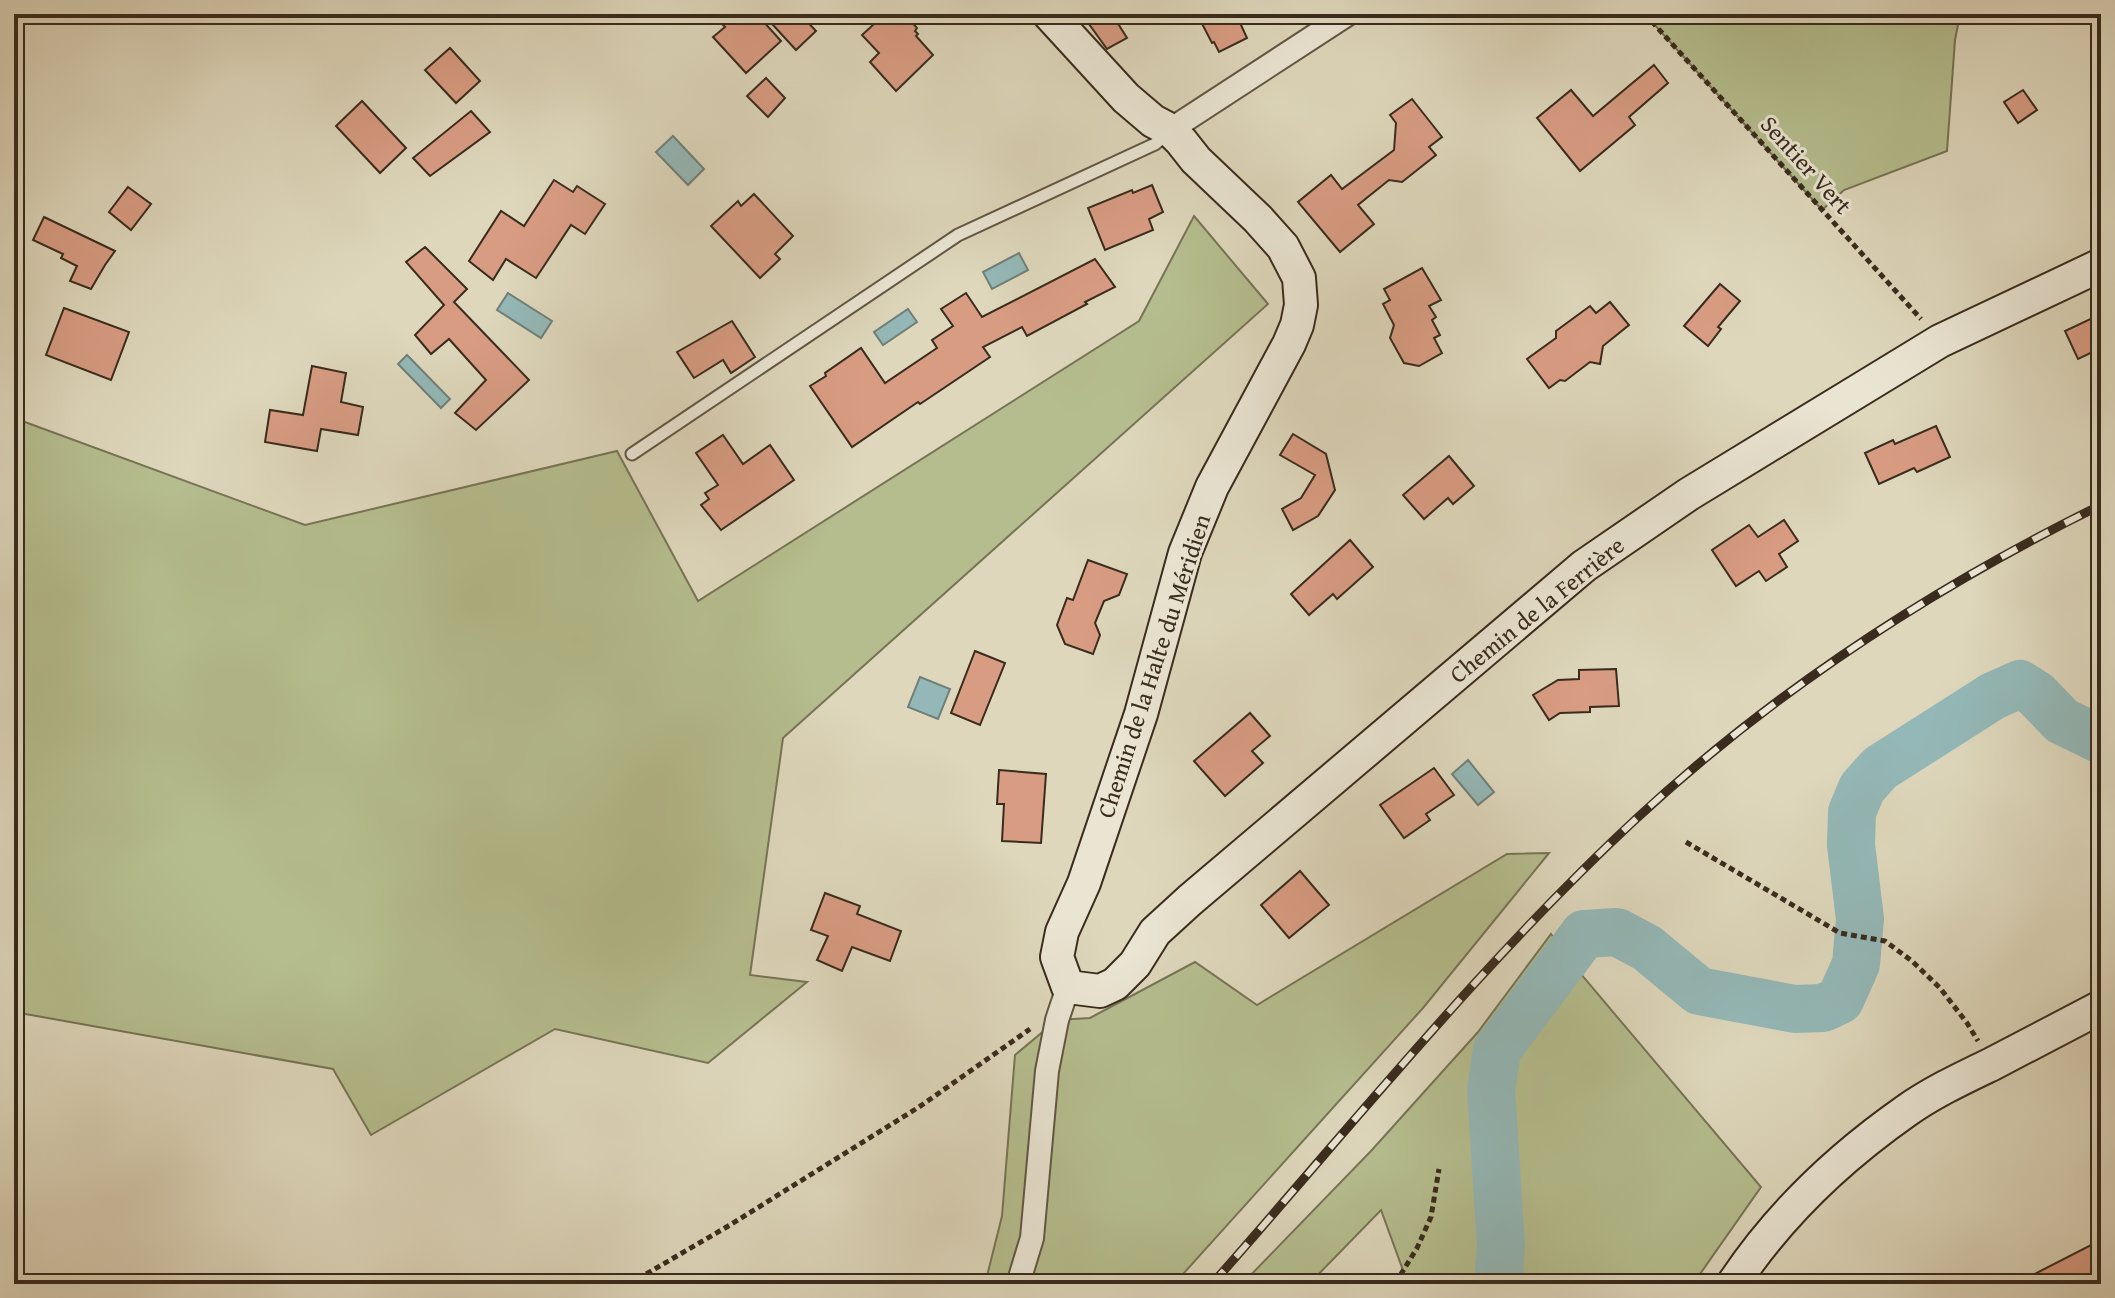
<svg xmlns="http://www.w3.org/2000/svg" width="2115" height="1298" viewBox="0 0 2115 1298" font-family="'Gentium Book Plus',serif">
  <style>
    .green { fill: #b5bd8e; stroke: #777456; stroke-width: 2 }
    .water { fill: #94b8b7; stroke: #708079; stroke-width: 2 }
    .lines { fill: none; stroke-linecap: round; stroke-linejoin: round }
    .river { stroke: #94b8b7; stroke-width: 48 }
    .building { fill: #d89c83; stroke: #392b1d; stroke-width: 2 }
    .lane-casing { stroke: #625645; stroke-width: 15 }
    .street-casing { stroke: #625645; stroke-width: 26 }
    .secondary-casing { stroke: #392b1d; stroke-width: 36 }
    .path { stroke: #392b1d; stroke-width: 5; stroke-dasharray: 6 4; stroke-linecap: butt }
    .lane { stroke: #eae5d3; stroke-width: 11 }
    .street { stroke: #eae5d3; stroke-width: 22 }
    .secondary { stroke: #eae5d3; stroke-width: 32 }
    .rail-casing { stroke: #392b1d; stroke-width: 9 }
    .rail { stroke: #eae5d3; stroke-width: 6; stroke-dasharray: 18; stroke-linecap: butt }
    .labels { text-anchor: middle; stroke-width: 6; stroke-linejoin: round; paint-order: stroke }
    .street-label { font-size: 24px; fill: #392b1d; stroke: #eae5d3 }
  </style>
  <rect width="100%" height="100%" fill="#ded7bc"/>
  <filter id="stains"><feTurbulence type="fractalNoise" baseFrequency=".0025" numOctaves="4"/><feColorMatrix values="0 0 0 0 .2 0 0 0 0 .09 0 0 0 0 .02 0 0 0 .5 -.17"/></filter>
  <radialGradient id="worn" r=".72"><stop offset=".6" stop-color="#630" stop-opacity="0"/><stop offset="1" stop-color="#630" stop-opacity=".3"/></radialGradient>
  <g class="green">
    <path d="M1663,14H1960L1955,40L1947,151L1844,190L1822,210L1652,22Z"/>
    <path d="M1194,216L1268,304L783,738L750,975L807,982L708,1063L555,1029L371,1135L333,1069L14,1012V418L305,525L617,451L698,601L1139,321Z"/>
    <path d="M1549,853L1423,1008L1174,1284H985L1002,1216L1015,1055L1057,1020L1090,1018L1195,962L1257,1005L1507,854Z"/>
    <path d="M1551,934L1580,973L1761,1187L1693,1284H1408L1381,1210L1309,1284H1242L1371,1151L1478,1032Z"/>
  </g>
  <g class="water">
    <path d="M673,136L704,169L688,185L656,152Z"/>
    <path d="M1019,253L1028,270L992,289L983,272Z"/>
    <path d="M508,293L552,321L541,338L497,310Z"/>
    <path d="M908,309L917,322L883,345L874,332Z"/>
    <path d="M407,355L450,399L441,408L398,364Z"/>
    <path d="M920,677L950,689L938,719L908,707Z"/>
    <path d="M1468,760L1494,792L1478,805L1452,774Z"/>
  </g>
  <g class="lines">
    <path class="river" d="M1504,1284L1499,1274L1501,1246L1491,1090L1497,1050L1584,934L1617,932L1647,948L1699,991L1795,1009L1823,1008L1840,1000L1856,964L1860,919L1851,845L1852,812L1862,788L1880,768L1993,696L2020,684L2036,694L2062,721L2101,740"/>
  </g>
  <g class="building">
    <path d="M713,14H748L756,23L761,19L781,41L746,73L713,37L725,27Z"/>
    <path d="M785,14H800L816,31L796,50L773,25Z"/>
    <path d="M885,14H905L917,28L915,31L918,34L916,36L933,55L896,91L870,62L879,53L862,35Z"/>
    <path d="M1107,14H1112L1127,38L1107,49L1089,24Z"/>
    <path d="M1197,14H1236L1247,38L1219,52L1214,42L1212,43Z"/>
    <path d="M450,48L480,81L456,103L425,70Z"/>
    <path d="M1654,65L1668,83L1629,117L1635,125L1580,171L1537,118L1571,90L1593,116Z"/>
    <path d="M766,78L785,98L768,117L747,96Z"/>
    <path d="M2023,90L2037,110L2018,123L2004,102Z"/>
    <path d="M1412,99L1442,137L1429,147L1436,155L1402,182L1389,180L1358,205L1374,224L1340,252L1298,202L1331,175L1342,189L1394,150L1396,123L1390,115Z"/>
    <path d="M362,101L406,148L380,173L336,126Z"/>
    <path d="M471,111L490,132L430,176L413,158Z"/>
    <path d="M554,180L573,192L577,186L605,204L585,234L571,225L536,278L506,259L493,280L469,261L501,211L524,226Z"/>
    <path d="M1152,185L1163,212L1149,219L1153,230L1105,250L1088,208L1132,190L1133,193Z"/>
    <path d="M128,187L151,204L131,230L109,212Z"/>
    <path d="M754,194L793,236L775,254L780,259L760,278L711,226L738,201L741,206Z"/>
    <path d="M44,217L115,251L105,265L91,289L70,281L77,266L61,258L63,254L33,240Z"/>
    <path d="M425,247L467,289L454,302L529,380L476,430L455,413L486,380L449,339L431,354L415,335L444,305L406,262Z"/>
    <path d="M1095,259L1115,287L1085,302L1087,304L1027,336L1022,327L983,347L990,357L920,404L918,402L852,447L810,386L826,376L825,373L861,348L885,383L937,348L932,340L953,326L941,309L966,293L982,317Z"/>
    <path d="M1422,268L1441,300L1429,306L1436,317L1432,320L1440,335L1434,338L1442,353L1419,366L1404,363L1390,338L1394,325L1383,304L1390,300L1384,289Z"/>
    <path d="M1720,284L1740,301L1718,327L1721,329L1708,346L1684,326Z"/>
    <path d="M1610,302L1629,325L1603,346L1600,364L1590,362L1565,381L1560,380L1549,388L1527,359L1556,338V331L1590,306L1596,313Z"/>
    <path d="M64,308L129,332L111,380L46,355Z"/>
    <path d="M2101,314V348L2078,359L2065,331Z"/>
    <path d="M732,321L755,357L731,373L723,360L694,378L677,352Z"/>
    <path d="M312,366L346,373L341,402L363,407L358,435L321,429L317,451L265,442L270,410L303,415Z"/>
    <path d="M1936,426L1950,457L1917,472L1914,468L1879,484L1865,453L1893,440L1895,444Z"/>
    <path d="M1293,434L1326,454L1335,490L1318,516L1293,530L1282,509L1301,498L1315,475L1280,455Z"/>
    <path d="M723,435L743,464L770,445L794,480L721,530L701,505L709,499L705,493L718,485L696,453Z"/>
    <path d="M1449,456L1474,486L1453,504L1448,498L1424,519L1403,495Z"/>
    <path d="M1784,520L1798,541L1779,554L1787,567L1766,581L1759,571L1736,586L1712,550L1749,525L1758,537Z"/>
    <path d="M1350,540L1373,567L1337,599L1333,594L1309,615L1291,594Z"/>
    <path d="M1088,560L1127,574L1119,595L1104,601L1095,623L1100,635L1093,654L1065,644L1057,625L1067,598L1073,600Z"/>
    <path d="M975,651L1005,663L980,725L951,713Z"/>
    <path d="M1616,669L1619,706L1590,707V712L1560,713L1549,720L1533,695L1558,680L1579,679V670Z"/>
    <path d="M1250,713L1270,736L1252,751L1263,763L1225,796L1194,761Z"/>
    <path d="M1434,768L1454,795L1426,814L1430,820L1404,838L1380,805Z"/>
    <path d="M999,770L1046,774L1041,843L1002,841L1004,804H997Z"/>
    <path d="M1300,871L1329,905L1289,938L1261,905Z"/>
    <path d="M825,893L860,906L857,914L901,931L890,961L852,947L842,971L817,960L828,936L811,930Z"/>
    <path d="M2101,1240V1284H2015Z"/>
  </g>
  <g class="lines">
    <g class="lane-casing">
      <path id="lane" d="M632,454L958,235L1155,144L1167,134"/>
    </g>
    <g class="street-casing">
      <g id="street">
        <path d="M1170,130L1348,14"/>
        <path d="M1018,1284L1032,1238L1047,1071L1057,1020L1068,987"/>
      </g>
    </g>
    <g class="secondary-casing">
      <g id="secondary">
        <path d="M1049,14L1126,98L1153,121L1170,130L1181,141L1196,160L1258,219L1283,247L1299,278L1301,305L1297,325L1289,344L1212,487L1185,553L1141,714L1084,883L1062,932L1057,957L1068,987L1100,991L1115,984L1135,964L1155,932L1190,900L1584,566L1689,494L1940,341L2101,265"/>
        <path d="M1733,1284C1778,1216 1839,1158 1906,1111C1933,1092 1963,1078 1992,1064C2028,1045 2065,1026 2101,1007"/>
      </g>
    </g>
    <g class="path">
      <path d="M1645,14L1921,319"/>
      <path d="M1686,842L1840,933L1885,941L1912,961L1940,988L1967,1023L1978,1041"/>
      <path d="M629,1284L730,1225L919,1107L1030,1029"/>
      <path d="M1398,1284V1279L1417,1248L1431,1217L1439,1169"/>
    </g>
    <use href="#lane" class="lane"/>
    <use href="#street" class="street"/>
    <use href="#secondary" class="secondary"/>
    <g class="rail-casing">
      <path id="rail" d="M1212,1284C1351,1127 1482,962 1636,819C1773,692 1934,587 2101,505"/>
    </g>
    <use href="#rail" class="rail"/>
  </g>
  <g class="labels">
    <g class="street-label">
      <text transform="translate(1806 165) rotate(48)" y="8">Sentier Vert</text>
      <text transform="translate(1537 610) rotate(-39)" y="8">Chemin de la Ferrière</text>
      <text transform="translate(1154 666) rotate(-72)" y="8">Chemin de la Halte du Méridien</text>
    </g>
  </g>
  <rect width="2115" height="1298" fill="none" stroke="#ded7bc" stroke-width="48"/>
  <rect x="16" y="16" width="2083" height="1266" fill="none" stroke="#392b1d" stroke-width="4"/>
  <rect x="24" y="24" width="2067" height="1250" fill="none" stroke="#392b1d" stroke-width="2"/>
  <rect width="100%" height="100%" filter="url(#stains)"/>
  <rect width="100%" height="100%" fill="url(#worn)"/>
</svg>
